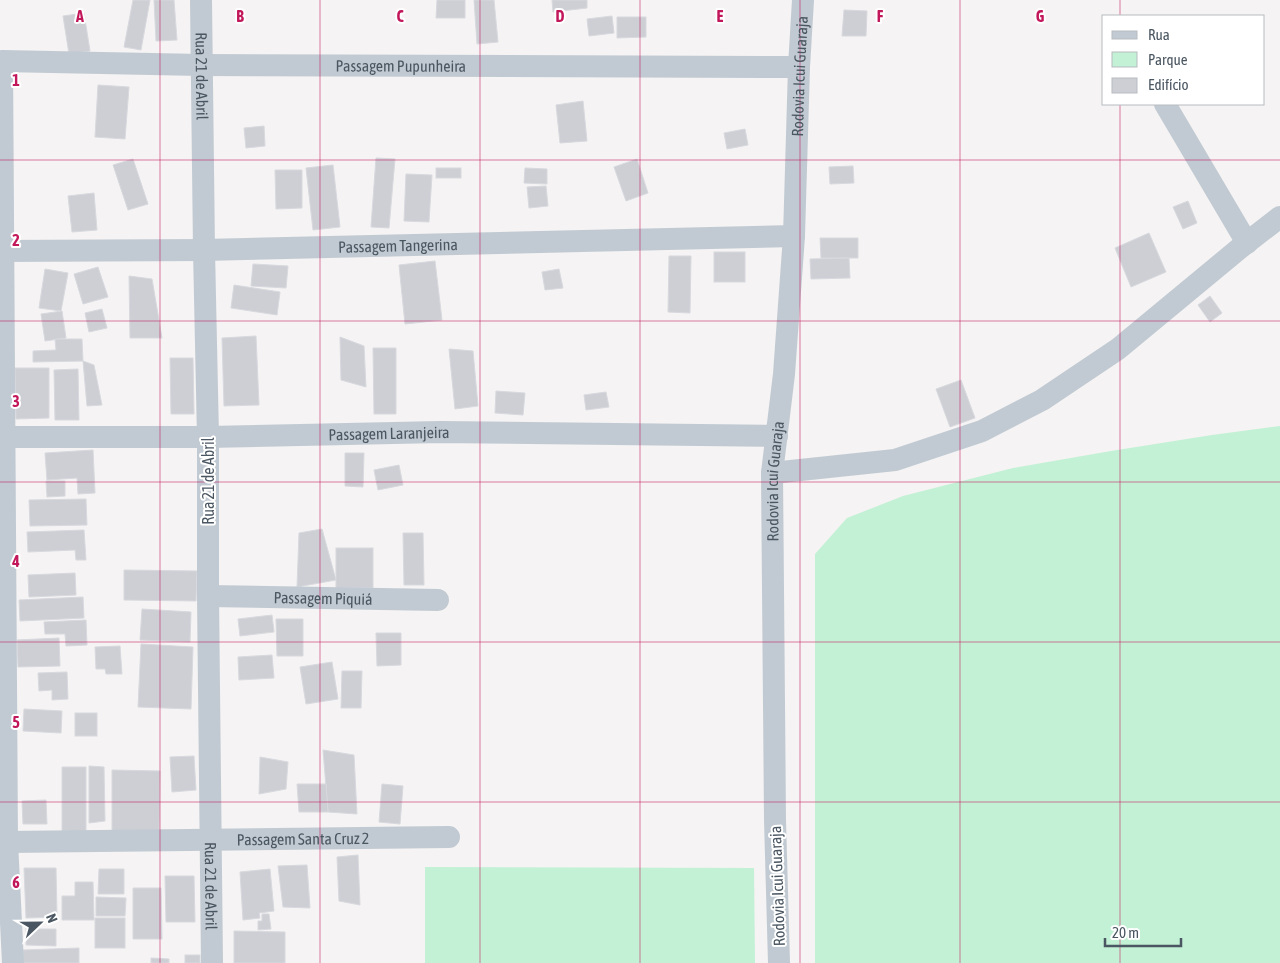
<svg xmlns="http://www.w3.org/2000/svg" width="1280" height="963" viewBox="0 0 1280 963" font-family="'Asap Condensed',sans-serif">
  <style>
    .green { fill: #c3f1d5 }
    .building { fill: #cdcfd5; stroke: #d7d9de }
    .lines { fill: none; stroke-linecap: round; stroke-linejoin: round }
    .street { stroke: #c1cad2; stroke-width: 22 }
    .grid { fill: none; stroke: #c2185b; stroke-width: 1; stroke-opacity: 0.55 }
    .labels { text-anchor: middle; stroke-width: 4; stroke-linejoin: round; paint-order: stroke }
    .street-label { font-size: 16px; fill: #4a5661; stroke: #fff }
    .grid-label { font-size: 16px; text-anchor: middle; font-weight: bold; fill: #c2185b; stroke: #fff; stroke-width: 4; stroke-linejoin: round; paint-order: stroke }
  </style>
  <rect width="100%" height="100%" fill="#f5f3f3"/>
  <g class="green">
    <path d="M1280,426V963H815V554L847,518L903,496L1013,468L1111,451L1212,435Z"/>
    <path d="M425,867L754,868L755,963H425Z"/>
  </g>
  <g class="building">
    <path d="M133,0H150L141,50L124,47Z"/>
    <path d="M154,0H174L177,40L156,41Z"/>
    <path d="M437,0H465V18H436Z"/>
    <path d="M474,0H494L498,42L477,44Z"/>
    <path d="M552,0H587V8L553,12Z"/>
    <path d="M844,10L867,11L866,36H842Z"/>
    <path d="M84,13L90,51L69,54L63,16Z"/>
    <path d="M612,16L614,33L589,36L587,19Z"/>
    <path d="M617,17H646V37L617,38Z"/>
    <path d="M98,85L129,87L125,139L95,137Z"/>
    <path d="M583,101L587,141L560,143L556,105Z"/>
    <path d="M264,126L265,146L246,148L244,128Z"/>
    <path d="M745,129L748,145L727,149L724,133Z"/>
    <path d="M376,158L395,159L389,228L371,227Z"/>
    <path d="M133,159L148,204L128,210L113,165Z"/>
    <path d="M637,159L648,193L626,201L614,167Z"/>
    <path d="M333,165L340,227L313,230L306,168Z"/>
    <path d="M853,166L854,183L830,184L829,167Z"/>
    <rect x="436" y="168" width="25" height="10"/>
    <path d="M525,168L547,169V184L524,183Z"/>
    <path d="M275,170H302V208L276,209Z"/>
    <path d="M406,174L432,175L429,222L404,221Z"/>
    <path d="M546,186L548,206L529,208L527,187Z"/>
    <path d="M94,193L97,230L72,232L68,196Z"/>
    <path d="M1188,201L1197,223L1183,229L1173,207Z"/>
    <path d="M1149,233L1166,272L1131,287L1115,248Z"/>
    <path d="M820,238H858V258H821Z"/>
    <rect x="714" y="252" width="31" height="30"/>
    <path d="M669,256H691L690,313L668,312Z"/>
    <path d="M849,258L850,278L811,279L810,259Z"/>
    <path d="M435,261L442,320L405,324L399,265Z"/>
    <path d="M253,264L288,266L286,288L251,286Z"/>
    <path d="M98,267L108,297L83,304L74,274Z"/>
    <path d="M45,269L68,273L61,311L39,308Z"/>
    <path d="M559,269L563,288L545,290L542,272Z"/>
    <path d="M129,276L152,279L162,338H130Z"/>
    <path d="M234,285L280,292L277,315L231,308Z"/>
    <path d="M1210,296L1222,313L1210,322L1198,305Z"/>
    <path d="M102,309L107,328L89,332L85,313Z"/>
    <path d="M62,311L66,338L45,341L41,314Z"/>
    <path d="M256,336L259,405L224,406L222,338Z"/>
    <path d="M340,337L364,346L366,387L341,380Z"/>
    <path d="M55,339H82L83,361L33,362V351L56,350Z"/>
    <path d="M373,348H396V414H374Z"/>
    <path d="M449,349L473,351L478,406L455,409Z"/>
    <path d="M170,358H193L194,414H171Z"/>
    <path d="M83,361L94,365L102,405L87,406Z"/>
    <path d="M15,368H49V418L16,419Z"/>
    <path d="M78,369L79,420H55L54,370Z"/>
    <path d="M961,380L975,418L950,427L936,389Z"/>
    <path d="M496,391L525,393L523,415L495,413Z"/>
    <path d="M606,392L609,407L586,410L584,395Z"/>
    <path d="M93,450L95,493L78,494L77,478L47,480L45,453Z"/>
    <path d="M345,453H364L363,487L345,486Z"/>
    <path d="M399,465L403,485L378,490L374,470Z"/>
    <path d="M46,481H65V496L47,497Z"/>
    <path d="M86,499L87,525L30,526L29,500Z"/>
    <path d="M322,529L336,580L297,587L299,533Z"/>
    <path d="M84,530L86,560H76L75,550L28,552L27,532Z"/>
    <path d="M403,533H423L424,585H404Z"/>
    <rect x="336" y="548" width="37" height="40"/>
    <path d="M124,570L197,571L196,601L124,600Z"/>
    <path d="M75,573L76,595L29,597L28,575Z"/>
    <path d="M83,597L84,618L20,621L19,600Z"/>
    <path d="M142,609L191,612L190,642L140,640Z"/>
    <path d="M272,615L274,632L240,636L238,619Z"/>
    <path d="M276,619H303V656H277Z"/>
    <path d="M86,620L87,645L66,646L65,634H45L44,622Z"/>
    <path d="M376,633H401V665L377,666Z"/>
    <path d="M59,638L60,666L18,667L17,640Z"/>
    <path d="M141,644L193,647L191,709L138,707Z"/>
    <path d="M120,646L122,674H106L105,669H96L95,647Z"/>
    <path d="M272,655L274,678L239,680L238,657Z"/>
    <path d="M332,662L338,699L306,704L300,667Z"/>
    <path d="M342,671H362L361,708H341Z"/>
    <path d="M67,672L68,699L52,700V690L39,691L38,673Z"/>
    <path d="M24,709L62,711L61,733L23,731Z"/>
    <rect x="75" y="713" width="22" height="23"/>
    <path d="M323,750L354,755L357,814L328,812Z"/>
    <path d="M194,756L196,790L172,792L170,757Z"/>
    <path d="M260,757L288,762L286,789L259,794Z"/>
    <path d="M89,766L104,767L105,821L89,823Z"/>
    <path d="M62,767H86V832L62,831Z"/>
    <path d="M112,770L160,771L159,833H112Z"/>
    <path d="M297,784H326L328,812H299Z"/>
    <path d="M382,784L403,786L400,824L379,822Z"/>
    <path d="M46,800L47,824H23L22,801Z"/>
    <path d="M358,855L360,905L339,901L337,857Z"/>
    <path d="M307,865L310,908L283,907L278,866Z"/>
    <path d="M24,868H56L57,917L26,918Z"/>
    <path d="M99,869H124V894H98Z"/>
    <path d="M270,869L274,911L259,913L260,918L243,920L240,872Z"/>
    <path d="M165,876H194L195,922H166Z"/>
    <path d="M75,882H93L94,920H62V896H75Z"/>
    <path d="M133,888H161L162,939H133Z"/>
    <path d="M96,897L126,898L125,916H96Z"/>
    <path d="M262,914H269L271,929L258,930V921H262Z"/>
    <rect x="95" y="918" width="30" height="30"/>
    <path d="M26,922H39V929H56V946L26,945Z"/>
    <path d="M234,931L285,932V963H234Z"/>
    <path d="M79,948V963H23V950Z"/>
    <rect x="185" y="955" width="15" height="8"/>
    <path d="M151,958L169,959V963H151Z"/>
  </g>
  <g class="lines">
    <g class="street">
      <path id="s1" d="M201,0L204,250L208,437V596L212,963"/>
      <path d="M1165,104L1247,243"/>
      <path id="s2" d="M0,251L204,250L794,236"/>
      <path id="s3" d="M0,437H208L440,432L777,436"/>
      <path d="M772,473L895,460L982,431L1042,400L1118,349L1240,248L1280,217"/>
      <path id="s4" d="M208,596L438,600"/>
      <path id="s5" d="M7,842L449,837"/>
      <path id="s6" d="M13,963L7,842L2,61L201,65L799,67"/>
      <path id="s7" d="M779,963L775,820L772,473L784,374L794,236L799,67L803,0"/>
    </g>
  </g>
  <path class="grid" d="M160,0V963M320,0V963M480,0V963M640,0V963M800,0V963M960,0V963M1120,0V16M1120,104V963M0,160H1280M0,321H1280M0,482H1280M0,642H1280M0,802H1280"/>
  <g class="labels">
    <g class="street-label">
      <text dy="6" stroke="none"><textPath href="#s6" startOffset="1301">Passagem Pupunheira</textPath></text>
      <text dy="6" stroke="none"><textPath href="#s1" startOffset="76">Rua 21 de Abril</textPath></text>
      <text dy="6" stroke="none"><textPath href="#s7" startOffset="888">Rodovia Icui Guaraja</textPath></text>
      <text dy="6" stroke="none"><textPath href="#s2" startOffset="398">Passagem Tangerina</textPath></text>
      <text dy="6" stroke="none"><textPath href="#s3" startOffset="389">Passagem Laranjeira</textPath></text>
      <text transform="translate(208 481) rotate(-90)" y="6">Rua 21 de Abril</text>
      <text dy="6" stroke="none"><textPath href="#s7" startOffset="482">Rodovia Icui Guaraja</textPath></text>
      <text dy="6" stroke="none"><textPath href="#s4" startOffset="115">Passagem Piquiá</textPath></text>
      <text dy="6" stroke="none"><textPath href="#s5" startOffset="296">Passagem Santa Cruz 2</textPath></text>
      <text dy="6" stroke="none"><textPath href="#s1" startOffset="886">Rua 21 de Abril</textPath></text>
      <text transform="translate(777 886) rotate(-92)" y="6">Rodovia Icui Guaraja</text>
    </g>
  </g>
  <g class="grid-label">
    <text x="80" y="22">A</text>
    <text x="240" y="22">B</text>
    <text x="400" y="22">C</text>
    <text x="560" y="22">D</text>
    <text x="720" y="22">E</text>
    <text x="880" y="22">F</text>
    <text x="1040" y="22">G</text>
    <text x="16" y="86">1</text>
    <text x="16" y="246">2</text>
    <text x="16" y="407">3</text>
    <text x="16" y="567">4</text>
    <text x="16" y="728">5</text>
    <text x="16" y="888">6</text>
  </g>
  <rect x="1102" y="15" width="162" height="90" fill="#ffffff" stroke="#b7bbc0"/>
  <rect x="1112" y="31" width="25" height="8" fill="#c1cad2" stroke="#b7bbc0"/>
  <text x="1148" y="40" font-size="15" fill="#4a5661">Rua</text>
  <rect x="1112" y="52" width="25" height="15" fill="#c3f1d5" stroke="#b7bbc0"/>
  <text x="1148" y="65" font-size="15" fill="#4a5661">Parque</text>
  <rect x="1112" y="78" width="25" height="15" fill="#cdcfd5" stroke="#b7bbc0"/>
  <text x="1148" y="90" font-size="15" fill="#4a5661">Edifício</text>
  <g transform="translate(40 923) rotate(68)" stroke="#ffffff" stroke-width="4" paint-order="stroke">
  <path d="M0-4L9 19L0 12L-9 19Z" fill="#4a5661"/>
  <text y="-8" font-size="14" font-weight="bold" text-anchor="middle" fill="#4a5661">N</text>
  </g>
  <path d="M1105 938v8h76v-8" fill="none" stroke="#4a5661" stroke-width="2.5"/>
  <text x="1112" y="938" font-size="15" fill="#4a5661" stroke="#ffffff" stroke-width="4" paint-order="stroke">20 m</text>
</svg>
